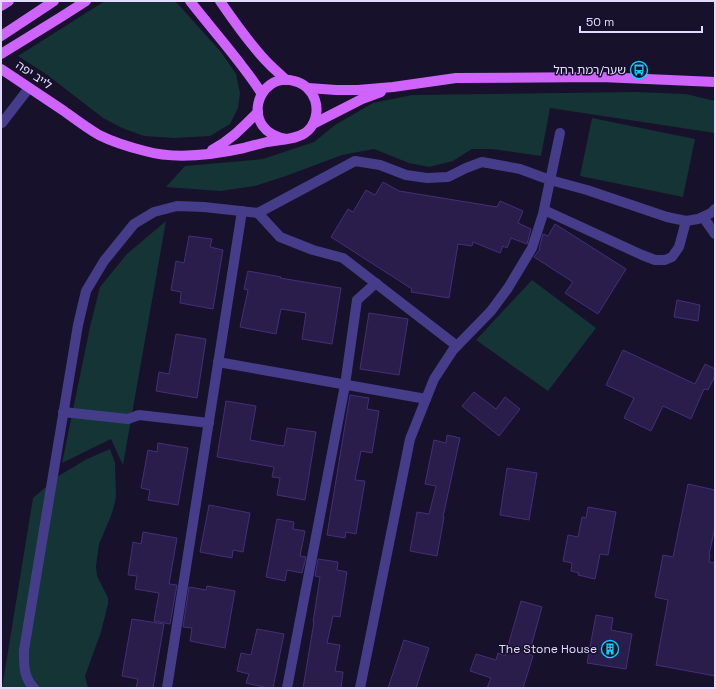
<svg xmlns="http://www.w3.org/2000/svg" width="716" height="689" viewBox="0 0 716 689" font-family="'Space Grotesk','Noto Sans Hebrew',sans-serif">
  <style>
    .green { fill: #143435 }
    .building { fill: #2a1d4c; stroke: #432f78 }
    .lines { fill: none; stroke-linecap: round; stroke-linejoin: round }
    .minor { stroke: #453d89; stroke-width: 10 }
    .major { stroke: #cf63fe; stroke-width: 10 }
    .labels { text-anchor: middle; stroke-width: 3; stroke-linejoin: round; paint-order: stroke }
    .poi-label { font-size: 12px; fill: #e2dbff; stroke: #17112b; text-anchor: end }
    .street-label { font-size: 12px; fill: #e2dbff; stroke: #17112b }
  </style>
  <rect width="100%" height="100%" fill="#17112b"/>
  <g class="green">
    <path d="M105,1H173L177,3L221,52L236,74L240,93L238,108L230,124L210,136L174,138L144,136L122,128L103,118L46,74L18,56Z"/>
    <path d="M635,92L686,94L715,101V133L550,108L541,156L492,149H472L453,161L429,167L409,163L374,149L342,155L286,176L255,186L220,191L166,187L185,166L263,159L314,142L335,125L373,103L412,95Z"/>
    <path d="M592,118L695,139L683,197L580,176Z"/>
    <path d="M166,221L123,465L111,439L62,463L90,327L100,287L127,254Z"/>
    <path d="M532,280L596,328L548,391L476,340Z"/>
    <path d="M110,449L115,463L116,497L114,506L111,516L99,544L96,566L97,576L108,598V604L101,632L85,676L88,688H2L33,498L60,475L87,459Z"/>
  </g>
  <g class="building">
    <path d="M383,182L399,191L497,207L500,201L523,211L518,223L531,229L527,244L511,238L507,248L503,246L500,253L473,242L472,246L458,244L449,298L411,292L412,289L331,237L348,209L353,212L366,190L375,195Z"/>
    <path d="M555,224L626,269L598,314L565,293L573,282L534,257L540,249H539L543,234L548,236Z"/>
    <path d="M189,236L212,239L210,247L223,250L213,309L180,303L181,292L171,290L176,261L184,263Z"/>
    <path d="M248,271L281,277L280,278L341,288L332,344L302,339L306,313L281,309L276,334L240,327L248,290L244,289Z"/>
    <path d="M677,300L700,305L698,321L674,317Z"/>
    <path d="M369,313L408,319L399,375L360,369Z"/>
    <path d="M176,334L206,339L197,398L156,391L159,372L169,374Z"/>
    <path d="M623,350L695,384L705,364L715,369V376L708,390L704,389L691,419L663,406L651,431L624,418L634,398L606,385Z"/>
    <path d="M474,392L496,409L505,397L520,409L499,436L462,406Z"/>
    <path d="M350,395L369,398L367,409L379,411L372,453L361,451L355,480L365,481L356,534L346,532L345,538L327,535Z"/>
    <path d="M226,401L256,406L250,440L277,445L284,446L287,428L316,432L305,500L277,495L280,478L272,477L274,467L217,457Z"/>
    <path d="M447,435L460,438L443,517H444L437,556L410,551L417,512L429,514L436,486L425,484L434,440L446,443Z"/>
    <path d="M158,443L188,448L178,505L148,500L150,490L141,488L148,450L157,452Z"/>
    <path d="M507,468L537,473L529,520L500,515Z"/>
    <path d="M688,484L715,490V527L709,555H710L709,562L715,563V676L656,665L668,600L655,597L663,555L673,557Z"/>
    <path d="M209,505L250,513L243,552L233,550L232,558L200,552Z"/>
    <path d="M588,507L616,512L608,555L600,554L595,579L578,575L579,573L571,571L572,563L563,561L568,535L578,537L582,517L586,518Z"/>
    <path d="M277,519L294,522L293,529L305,531L300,556L306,557L302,573L287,570L285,581L266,577Z"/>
    <path d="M143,532L177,538L169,584L177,585L170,624L154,621L159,593L135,589L137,576L128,575L133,542L141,544Z"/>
    <path d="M318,559L338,562L337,570L347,572L340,617L333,616L327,643L340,645L335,671L343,672L341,688H303L314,622H313L320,577L315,576Z"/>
    <path d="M207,586L235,591L225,648L190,641L192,628L183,627L189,587L206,590Z"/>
    <path d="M521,601L542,607L529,654L533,656L523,688H487L491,678L470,671L476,654L496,660L498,653L505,656Z"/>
    <path d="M596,615L613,618L611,630L632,634L626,669L587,663Z"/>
    <path d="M132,619L164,624L153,688H136L138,679L122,676Z"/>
    <path d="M257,629L284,634L273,688H268L246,683L249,674L237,671L241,653L251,655Z"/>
    <path d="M404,640L429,648L416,688H388Z"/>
  </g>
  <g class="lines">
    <g class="minor">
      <path d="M2,123L29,88"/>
      <path d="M544,210L642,255L655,260H665L672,257L679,247L686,221"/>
      <path d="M258,213L280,237L313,250L343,258L457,346"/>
      <path d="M703,217L715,234"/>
      <path d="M218,362L426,399"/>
      <path d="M63,412L128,419L139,415L209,423"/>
      <path d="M34,688C23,677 24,664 24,650L78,325L86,291L104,261L134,224L154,212L177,206L204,207L258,213L355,161L380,165L406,175L427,178L448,177L466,168L482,162L520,169L550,180L587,190L667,217L686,221L698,219L711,213L715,209"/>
      <path d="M167,688L242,211"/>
      <path d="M287,688L345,385L357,300L376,283"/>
      <path d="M360,688L410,439L434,379L453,350L491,311L508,288L532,248L543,214L560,133"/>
    </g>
    <g class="major">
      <path d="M190,1C214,32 241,61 262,94"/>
      <path d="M220,1C235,23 251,46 270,65C275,70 281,75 286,80"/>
      <path d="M1,6L9,1"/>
      <path d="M1,36L54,1"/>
      <path d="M1,54L61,17L86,1"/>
      <path d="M1,69C22,83 43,97 64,111C75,119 87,128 99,135C113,142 129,147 145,151C176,160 212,155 244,148C251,146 259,144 267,142C279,140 294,140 305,133C315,126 319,112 315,100C312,91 304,83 294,81C256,71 239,132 287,139"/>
      <path d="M308,88L336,90H358L393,87L456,78L601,77L715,82"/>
      <path d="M313,124L362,99L381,92"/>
      <path d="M212,150C231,140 243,127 258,112"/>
    </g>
  </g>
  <defs>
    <g id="bus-ring" transform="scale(0.9)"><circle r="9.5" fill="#17112b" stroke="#09d3fd" stroke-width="1.5"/><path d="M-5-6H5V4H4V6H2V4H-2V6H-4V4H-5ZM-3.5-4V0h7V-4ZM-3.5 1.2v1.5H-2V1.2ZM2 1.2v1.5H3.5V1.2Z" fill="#09d3fd"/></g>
    <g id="building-ring" transform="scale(0.9)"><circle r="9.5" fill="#17112b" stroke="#09d3fd" stroke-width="1.5"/><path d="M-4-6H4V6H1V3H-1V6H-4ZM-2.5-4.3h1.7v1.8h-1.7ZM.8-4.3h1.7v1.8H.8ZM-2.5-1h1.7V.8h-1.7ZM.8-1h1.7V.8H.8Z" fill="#09d3fd"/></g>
  </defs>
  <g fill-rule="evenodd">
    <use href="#bus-ring" x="639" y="70"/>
    <use href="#building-ring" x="610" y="649"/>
  </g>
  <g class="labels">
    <g class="poi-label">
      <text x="626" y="74">שער/רמת רחל</text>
      <text x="597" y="653">The Stone House</text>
    </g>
    <g class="street-label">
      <text transform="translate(34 75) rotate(34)" y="4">לייב יפה</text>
    </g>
  </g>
  <rect width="716" height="689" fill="none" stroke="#e2dbff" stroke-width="4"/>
  <path d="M580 26v6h122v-6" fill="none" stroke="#e2dbff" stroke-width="2"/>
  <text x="586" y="26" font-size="12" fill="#e2dbff" stroke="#17112b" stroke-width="3" paint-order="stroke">50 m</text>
</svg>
